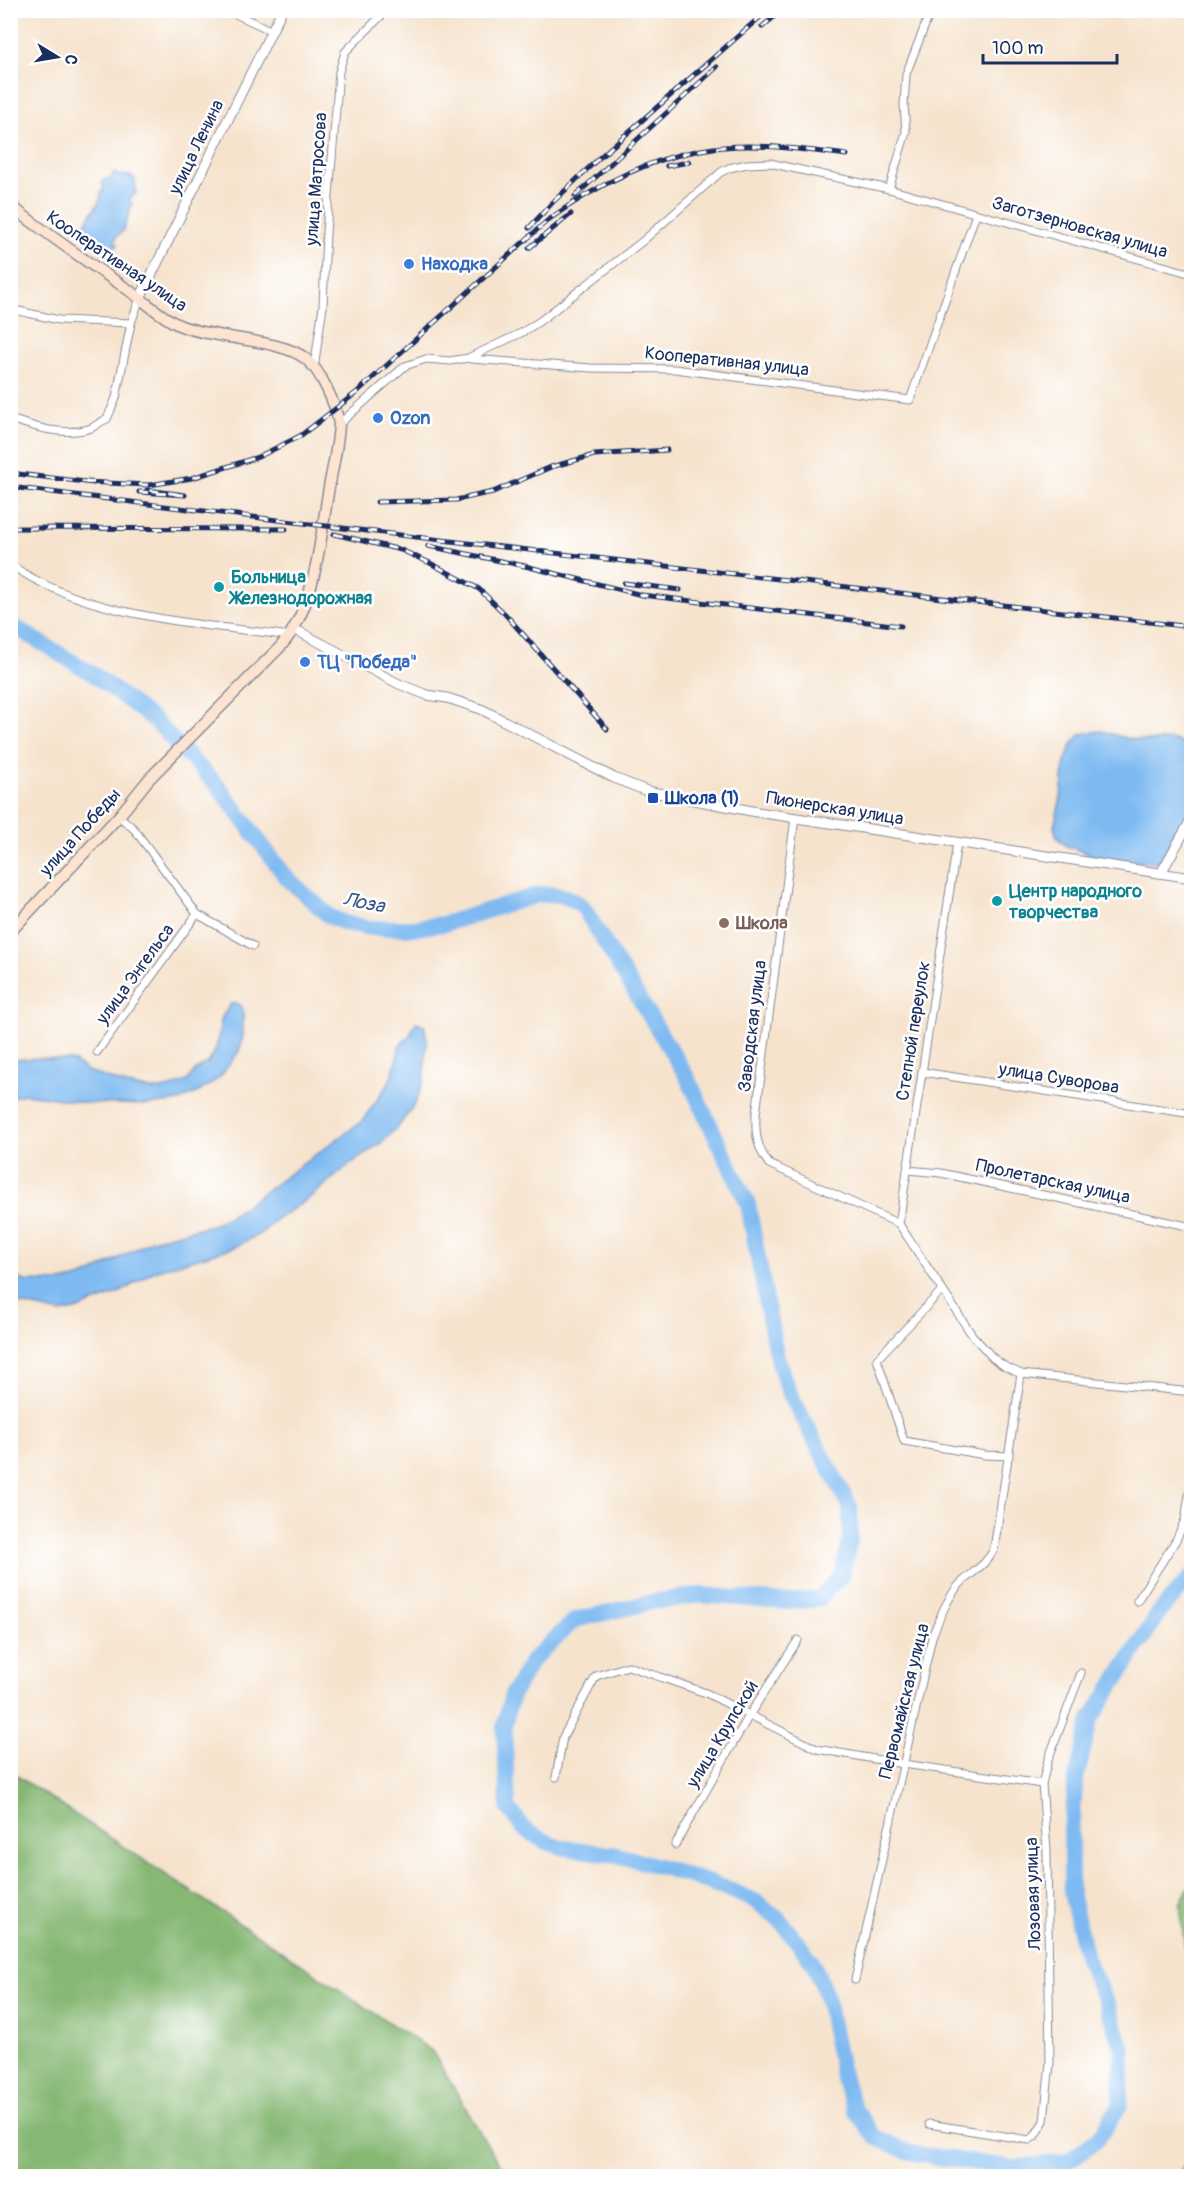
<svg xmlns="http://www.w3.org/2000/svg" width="1202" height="2187" viewBox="0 0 1202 2187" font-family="Pangolin,sans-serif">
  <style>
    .forest { fill: #86b873; stroke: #507468; stroke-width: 1.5 }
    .water { fill: #7ebaf1; stroke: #4c74a8; stroke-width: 1.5 }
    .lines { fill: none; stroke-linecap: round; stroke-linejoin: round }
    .river { stroke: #7ebaf1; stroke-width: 16 }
    .minor-casing { stroke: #888996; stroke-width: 9 }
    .tertiary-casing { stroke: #888996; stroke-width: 11 }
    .secondary-casing { stroke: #888996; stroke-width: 13 }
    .minor { stroke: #fff; stroke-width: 7 }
    .tertiary { stroke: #fff; stroke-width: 9 }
    .secondary { stroke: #fde4d1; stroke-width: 10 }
    .rail-casing { stroke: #1b2f5e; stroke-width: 5 }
    .rail { stroke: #fff; stroke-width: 3; stroke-dasharray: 9; stroke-linecap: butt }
    .shop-dot { fill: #3f7fe0; stroke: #fff; stroke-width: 2 }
    .culture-dot { fill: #0f9aa8; stroke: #fff; stroke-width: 2 }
    .transit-dot { fill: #1a4fb4; stroke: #fff; stroke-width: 2 }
    .education-dot { fill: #8d6e63; stroke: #fff; stroke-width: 2 }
    .labels { text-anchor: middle; stroke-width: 5; stroke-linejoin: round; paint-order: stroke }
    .street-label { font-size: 18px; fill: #1b2f5e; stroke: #fff }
    .shop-label { font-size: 18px; font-weight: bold; fill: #366cbe; stroke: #fff; text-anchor: start }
    .culture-label { font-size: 18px; font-weight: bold; fill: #0d838f; stroke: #fff; text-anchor: start }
    .transit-label { font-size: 18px; font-weight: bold; fill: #164399; stroke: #fff; text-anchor: start }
    .education-label { font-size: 18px; font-weight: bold; fill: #785e54; stroke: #fff; text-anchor: start }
    .water-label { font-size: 20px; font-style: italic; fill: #39598a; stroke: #fff }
  </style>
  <rect width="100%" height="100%" fill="#fff"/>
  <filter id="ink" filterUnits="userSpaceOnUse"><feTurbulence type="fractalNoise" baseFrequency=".0167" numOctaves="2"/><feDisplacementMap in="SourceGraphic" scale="12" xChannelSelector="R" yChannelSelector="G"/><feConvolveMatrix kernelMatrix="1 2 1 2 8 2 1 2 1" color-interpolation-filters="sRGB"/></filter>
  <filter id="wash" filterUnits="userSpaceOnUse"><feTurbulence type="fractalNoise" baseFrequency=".008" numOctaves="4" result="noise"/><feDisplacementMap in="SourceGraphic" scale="24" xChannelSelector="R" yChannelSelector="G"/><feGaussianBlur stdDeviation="1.35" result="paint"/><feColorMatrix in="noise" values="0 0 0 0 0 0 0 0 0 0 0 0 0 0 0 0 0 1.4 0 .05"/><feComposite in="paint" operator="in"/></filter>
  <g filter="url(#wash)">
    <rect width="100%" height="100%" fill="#f6e3cd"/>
    <g class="forest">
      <path d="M11,1772L432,2051L506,2176H11Z"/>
      <path d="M1191,1882V2000L1180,1905Z"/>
      <path d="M1191,2158V2176H1176Z"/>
    </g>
    <g class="water">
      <path d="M114,172L117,175L131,176L135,179L136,193L129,200L132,205L123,231L117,236L115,242L118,245L112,250L90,241L83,231L74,230L81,224L84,225L98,204L104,186L101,182L108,178L111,179Z"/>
      <path d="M1101,731L1126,738L1148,741L1174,740L1191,748V803L1183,824L1158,862L1110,861L1099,858L1065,845L1057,837L1054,827L1061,798L1065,762L1073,743L1081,734Z"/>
      <path d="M236,1003L241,1006L243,1011V1036L239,1051L220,1077L200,1091L179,1101L148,1105L87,1103L26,1094L11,1097V1060L38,1058L67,1060L74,1062L87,1071L127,1085L152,1090L167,1089L187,1081L196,1070L208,1062L216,1049L222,1017L231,1004Z"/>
      <path d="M416,1022L424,1025L427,1040L424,1079L416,1102L401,1123L384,1141L349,1165L307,1200L275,1220L263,1232L235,1247L154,1271L119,1293L75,1310L60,1313L11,1302V1276L25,1281L61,1282L76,1279L90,1274L152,1240L215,1224L235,1213L362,1121L387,1086L393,1073L400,1045L410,1035Z"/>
    </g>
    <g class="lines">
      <path class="river" d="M10,624L93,674L154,720L218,786L286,877L329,916L345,923L370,928H413L444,924L537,895C555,893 569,895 583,907L687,1077L748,1204L776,1354L788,1390L850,1507V1541L841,1576L819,1599L787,1602L699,1595L652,1602L575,1620L532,1660L512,1695L504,1726L508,1807L524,1829L544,1841L561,1847L617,1855L662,1867L725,1888L755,1901L780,1920L812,1961L826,1994L842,2075L855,2110L875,2137L910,2153L1014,2168L1067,2162L1098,2139L1120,2105L1123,2049L1108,2006L1086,1958L1071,1892V1831L1076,1779L1091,1719L1161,1610L1192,1576"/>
    </g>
  </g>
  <g filter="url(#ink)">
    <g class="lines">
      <g class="minor-casing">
        <g id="minor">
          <path d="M227,10L272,31"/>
          <path d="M889,189L906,132L904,105L906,74L931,10"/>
          <path d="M10,309L59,320L131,323"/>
          <path d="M471,359L591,368L675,369L910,400L976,214"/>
          <path d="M314,368L323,306L326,233L339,72L345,52L387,10"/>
          <path d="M10,419C34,427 65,437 91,428C96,426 101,421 107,419L116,398L131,323L140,298"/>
          <path d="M339,424L405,366L426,359L450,361L468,358L521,333L540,321L644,240L721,172L729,168L747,164L770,163L787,167L889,189L1192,274"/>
          <path d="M10,564C82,617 203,624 290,636"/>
          <path d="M119,816L134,829L197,914L253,946"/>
          <path d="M795,818L756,1114C755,1134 757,1148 769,1164L899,1224L972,1335L993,1358L1004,1366L1021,1374L1192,1392"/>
          <path d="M97,1052L197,914"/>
          <path d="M922,1072L1192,1114"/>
          <path d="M907,1170L941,1173L1192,1227"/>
          <path d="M899,1224L957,843"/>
          <path d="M942,1290L877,1359L904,1441L985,1455L1009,1456"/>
          <path d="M1137,1601L1176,1540L1185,1520L1192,1477"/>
          <path d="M556,1777L563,1737L596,1676L628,1666L706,1693L817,1749L903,1764L1042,1784"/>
          <path d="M675,1845L750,1714L798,1640"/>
          <path d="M855,1980L932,1637C939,1619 946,1601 958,1586C971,1572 985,1567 994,1549L1021,1374"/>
          <path d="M929,2124L1029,2140L1034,2137L1044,2121L1050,2063L1047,1850L1042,1784L1048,1760L1081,1673"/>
        </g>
      </g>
      <g class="tertiary-casing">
        <g id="tertiary">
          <path d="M140,298L282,10"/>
          <path d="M294,629L399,684L427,695L447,698L481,709L614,778L647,791L757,812L1192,878"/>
          <path d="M1161,873L1192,818"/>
        </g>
      </g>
      <g class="secondary-casing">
        <path id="secondary" d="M10,205C49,236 89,263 130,291C146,302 161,317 179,325C211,339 283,339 306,359C321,371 336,405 339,424C338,447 332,470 328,493C320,542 315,608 281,646L149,779L119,816L10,932"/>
      </g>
      <use href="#minor" class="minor"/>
      <use href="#tertiary" class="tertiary"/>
      <use href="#secondary" class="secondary"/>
      <g class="rail-casing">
        <g id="rail">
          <path d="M762,27L782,10"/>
          <path d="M667,166L689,162"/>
          <path d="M575,196L717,67"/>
          <path d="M529,228L552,203L599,158L768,10"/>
          <path d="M529,248L571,214"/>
          <path d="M10,473L94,483"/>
          <path d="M85,482L149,485L192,478L258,457L300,436L356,393L548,220C594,187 645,160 701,150C749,141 799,149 847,155"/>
          <path d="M10,487L416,537L1192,627"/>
          <path d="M139,492L185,495L147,490"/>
          <path d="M377,502L456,500L493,492L551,467L594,455L667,450"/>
          <path d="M10,528L286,529"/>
          <path d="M334,534L401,550L430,563L479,589L505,614L607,729"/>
          <path d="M428,546L525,566L642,595L901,626"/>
          <path d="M624,583L680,590"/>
        </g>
      </g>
      <use href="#rail" class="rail"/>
    </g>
  </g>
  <g class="shop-dot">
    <circle cx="409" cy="264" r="6"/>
    <circle cx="378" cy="418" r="6"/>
    <circle cx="305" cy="662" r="6"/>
  </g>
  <g class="culture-dot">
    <circle cx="219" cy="587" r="6"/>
    <circle cx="997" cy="901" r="6"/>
  </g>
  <rect class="transit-dot" x="647" y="792" width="12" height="12" rx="3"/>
  <circle class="education-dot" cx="724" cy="923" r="6"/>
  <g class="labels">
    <g class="street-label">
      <text transform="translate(196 147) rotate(-64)" y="6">улица Ленина</text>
      <text transform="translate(316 179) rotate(-86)" y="6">улица Матросова</text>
      <text transform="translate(1080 227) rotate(16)" y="6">Заготзерновская улица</text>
      <text transform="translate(117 261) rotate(34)" y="6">Кооперативная улица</text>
      <text transform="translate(727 361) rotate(6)" y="6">Кооперативная улица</text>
      <text transform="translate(835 808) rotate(9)" y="6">Пионерская улица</text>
      <text transform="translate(80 832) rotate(-48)" y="6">улица Победы</text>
      <text transform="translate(135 974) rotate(-54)" y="6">улица Энгельса</text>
      <text transform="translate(752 1026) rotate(-83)" y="6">Заводская улица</text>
      <text transform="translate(913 1031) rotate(-81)" y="6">Степной переулок</text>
      <text transform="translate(1059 1078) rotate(9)" y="6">улица Суворова</text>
      <text transform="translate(1053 1181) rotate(12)" y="6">Пролетарская улица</text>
      <text transform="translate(904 1701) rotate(-76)" y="6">Первомайская улица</text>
      <text transform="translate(722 1734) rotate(-59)" y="6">улица Крупской</text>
      <text transform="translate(1033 1894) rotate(-92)" y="6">Лозовая улица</text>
    </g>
    <g class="shop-label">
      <text x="421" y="270">Находка</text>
      <text x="390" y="424">Ozon</text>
      <text x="317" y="668">ТЦ "Победа"</text>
    </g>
    <g class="culture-label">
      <text x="231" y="583">Больница<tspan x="231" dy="21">Железнодорожная</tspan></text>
      <text x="1009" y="897">Центр народного<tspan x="1009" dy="21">творчества</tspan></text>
    </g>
    <g class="transit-label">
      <text x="665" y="804">Школа (1)</text>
    </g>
    <g class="education-label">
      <text x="736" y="929">Школа</text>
    </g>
    <g class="water-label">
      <text transform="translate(364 902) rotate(11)" y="7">Лоза</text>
    </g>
  </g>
  <rect width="1202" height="2187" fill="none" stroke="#fff" stroke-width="36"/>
  <g transform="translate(57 57) rotate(101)" stroke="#ffffff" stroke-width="4.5" paint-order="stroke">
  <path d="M0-4.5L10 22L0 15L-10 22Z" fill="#1b2f5e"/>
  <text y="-9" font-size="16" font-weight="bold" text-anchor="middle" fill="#1b2f5e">С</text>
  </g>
  <path d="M983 54v9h134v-9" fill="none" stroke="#1b2f5e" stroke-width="3"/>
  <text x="992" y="54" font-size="18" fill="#1b2f5e" stroke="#ffffff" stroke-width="4.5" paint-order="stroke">100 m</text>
</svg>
